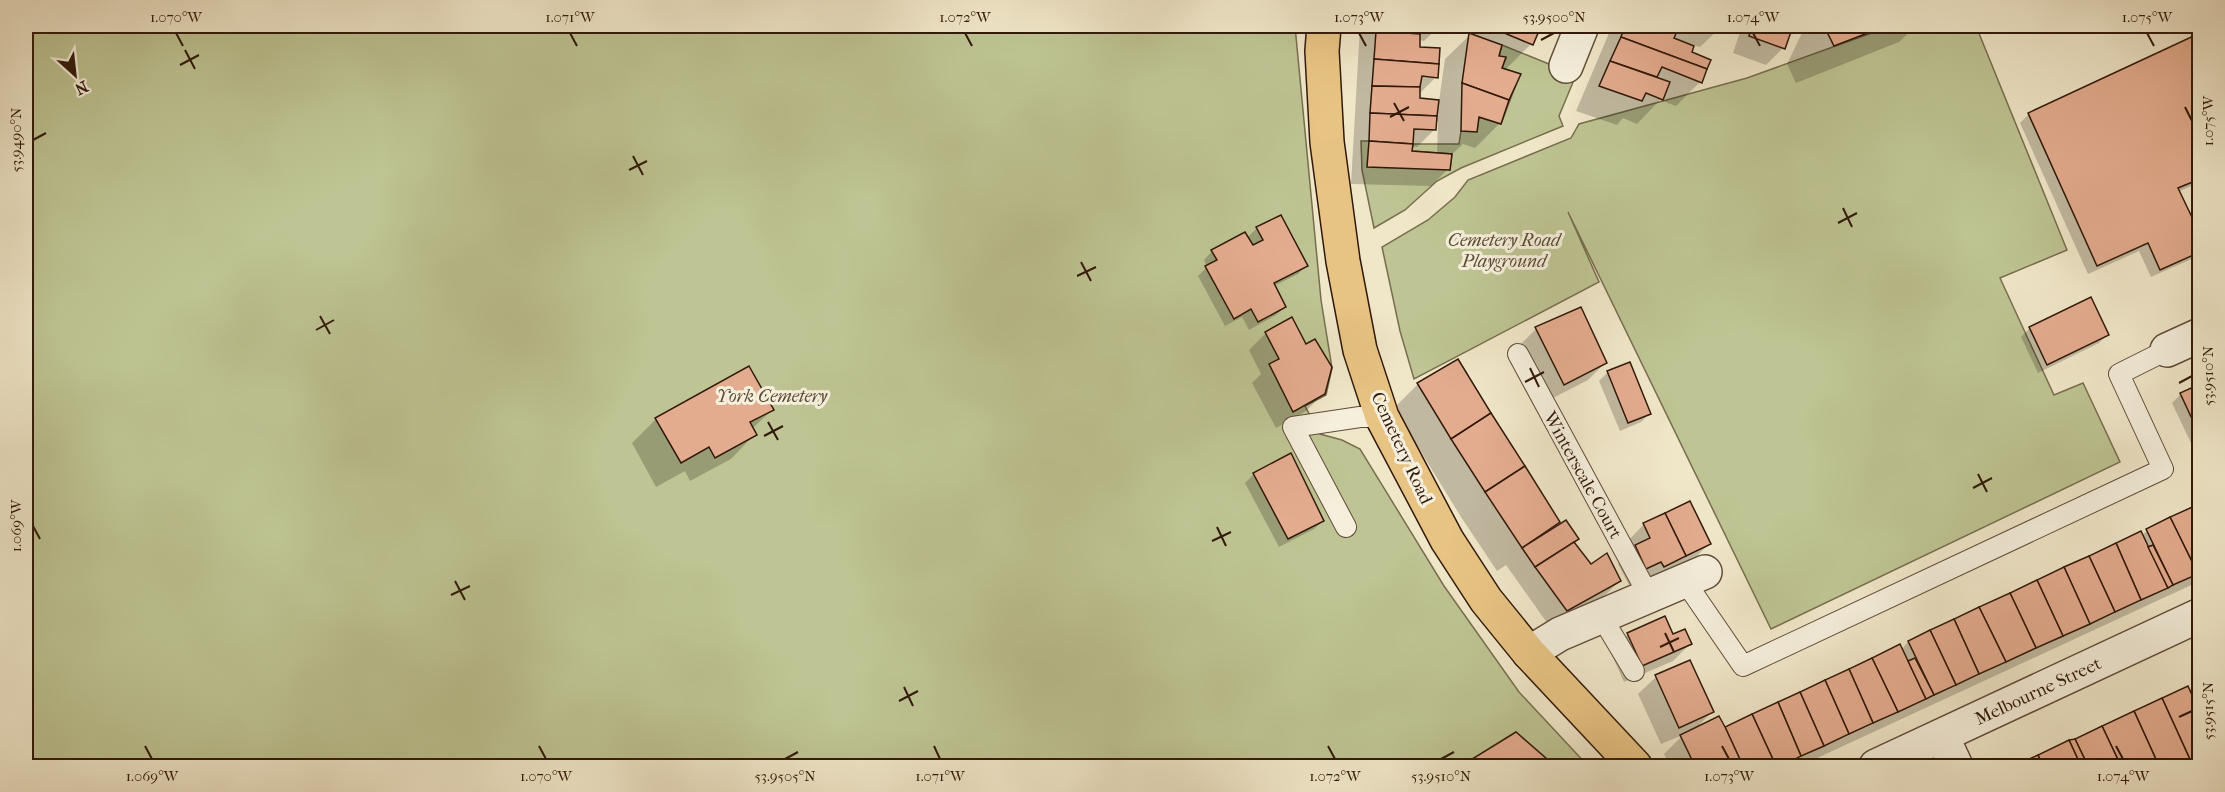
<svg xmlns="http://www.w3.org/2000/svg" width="2225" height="792" viewBox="0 0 2225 792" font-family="'IM FELL French Canon',serif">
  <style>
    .green { fill: #bec493; stroke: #786e4e; stroke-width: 1.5 }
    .shadow { fill: #0003; fill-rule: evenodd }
    .building { fill: #e4ac8f; stroke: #311909; stroke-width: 1.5 }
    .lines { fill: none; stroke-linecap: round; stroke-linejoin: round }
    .lane-casing { stroke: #614c39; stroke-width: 22 }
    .street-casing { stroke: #614c39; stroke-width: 36 }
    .primary-casing { stroke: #311909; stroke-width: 36 }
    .lane { stroke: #f5efdc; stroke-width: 20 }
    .street { stroke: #f5efdc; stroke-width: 33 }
    .primary { stroke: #e8c484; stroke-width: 33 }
    .ticks { fill: none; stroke: #311909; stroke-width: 2 }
    .labels { text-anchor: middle; stroke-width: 6; stroke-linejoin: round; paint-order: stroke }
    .park-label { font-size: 18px; font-style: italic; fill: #5b4c32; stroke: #f5efdc }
    .street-label { font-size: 18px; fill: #311909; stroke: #f5efdc }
    .neatline { fill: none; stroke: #311909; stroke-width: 2 }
    .ticks-label { font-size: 15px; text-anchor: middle; fill: #311909 }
  </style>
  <rect width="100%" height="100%" fill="#f0e7c9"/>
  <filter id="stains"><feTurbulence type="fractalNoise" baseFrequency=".00333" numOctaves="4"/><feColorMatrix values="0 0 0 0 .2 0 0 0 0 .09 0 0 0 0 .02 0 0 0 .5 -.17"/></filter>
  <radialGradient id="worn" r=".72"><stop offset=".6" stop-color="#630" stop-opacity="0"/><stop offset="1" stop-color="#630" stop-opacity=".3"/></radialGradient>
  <g class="green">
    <path d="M26,26H1295L1321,300L1332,368L1326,395L1305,406L1320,434L1342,440L1360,449L1444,586L1519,692L1588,766H1555L1516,732L1461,766H26Z"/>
    <path d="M1891,26H1976L2067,250L2000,278L2054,395L2083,383L2120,462L1771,629L1568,212L1599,282L1414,379L1400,331L1382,247L1428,220L1455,197L1468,180L1571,138L1579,124L1747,78Z"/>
    <path d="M1502,45L1576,75L1559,116L1563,126L1461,168L1437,181L1405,210L1374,228L1362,170L1361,141H1369L1450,170L1452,154L1412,151L1413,144H1459L1461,131H1477L1479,117L1501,124L1520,74L1502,68L1506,58L1499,56Z"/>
  </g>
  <g class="shadow">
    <path d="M1360,26H1440L1424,41L1419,40L1418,49L1436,77L1418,95V100L1439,101L1445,59L1470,35L1473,36L1477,26H1539L1531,44L1505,70L1519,75L1499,124L1475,148L1463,144L1451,155L1448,169L1431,186L1351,184ZM1435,122H1438L1437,154L1411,152V146L1417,147L1435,129Z"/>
    <path d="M1612,26H1722L1700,47L1693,45L1690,52L1700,82L1676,106L1660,100L1637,124L1623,118L1617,125L1576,111Z"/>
    <path d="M1742,26H1792L1783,48L1766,65L1733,53Z"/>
    <path d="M1809,26H1916L1899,42L1796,83L1787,64L1802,33Z"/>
    <path d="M2200,34V182L2178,192L2200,238V253L2196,257L2151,277L2139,251L2088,274L2020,123L2029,114Z"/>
    <path d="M1257,228L1306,266L1298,274L1274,286L1285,307L1276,315L1249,330L1242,317L1225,326L1198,276L1207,267L1204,260L1212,251L1247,238Z"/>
    <path d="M2090,299L2107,335L2099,343L2038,373L2021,337L2029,329Z"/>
    <path d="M1536,329L1606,362L1588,380L1547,401L1519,346Z"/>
    <path d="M1266,333L1324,393L1306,411L1276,428L1252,383L1261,374L1249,350Z"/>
    <path d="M1608,372L1649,414L1641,422L1620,431L1599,381Z"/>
    <path d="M1418,384L1558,522L1551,531L1591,566L1620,581L1602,598L1550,627L1506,565L1497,571L1461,517L1394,408Z"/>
    <path d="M2200,386V462L2172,403L2181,394Z"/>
    <path d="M772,410L752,429L755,434L731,459L690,481L685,471L656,487L632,443L656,419Z"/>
    <path d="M1290,455L1323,521L1314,529L1279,547L1245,483L1253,475Z"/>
    <path d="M2200,505V581L1800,766H1670L1664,754L1683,735L1661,744L1638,694L1656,677L1689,662L1712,712L1695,729H1724L1901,650L1908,642L2140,533L2141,536L2147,531Z"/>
    <path d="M1644,524L1709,544L1692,561L1646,583L1644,578L1629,585L1618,564L1631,551L1627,542Z"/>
    <path d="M1628,634L1672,636L1690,644L1673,661L1624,682L1610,651Z"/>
    <path d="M2200,686V766H2017L2070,741L2190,695Z"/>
    <path d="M1516,733L1553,766H1464Z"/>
  </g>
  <g class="building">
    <path d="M1376,26H1420V34L1376,31Z"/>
    <path d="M1491,26H1541L1533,45L1490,27Z"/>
    <path d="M1625,26H1670L1678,29L1674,38L1694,46L1692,52L1711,60L1707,69L1621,37Z"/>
    <path d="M1752,26H1793L1785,49L1749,36Z"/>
    <path d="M1824,26H1886L1834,46Z"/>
    <path d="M1376,31L1420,34V47L1440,48L1439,64L1374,59Z"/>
    <path d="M1469,33L1502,45L1499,56L1506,57L1502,68L1521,74L1509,100L1462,83Z"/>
    <path d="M2200,33V179L2178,188L2200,234V252L2160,270L2148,243L2097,266L2028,113Z"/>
    <path d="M1621,37L1707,69L1702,83L1662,67L1657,77L1610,61Z"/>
    <path d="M1374,59L1439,64L1438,78L1422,76L1420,87L1372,86Z"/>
    <path d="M1610,61L1670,82L1663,100L1646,93L1642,101L1599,86Z"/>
    <path d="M1462,83L1509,100L1501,124L1479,117L1477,132L1461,131Z"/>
    <path d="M1372,86L1420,87V98L1439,100L1437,116L1370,113Z"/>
    <path d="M1370,113L1437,116L1436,130L1414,129L1413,144L1369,141Z"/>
    <path d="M1369,141L1413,144L1412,151L1452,154L1450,170L1367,167Z"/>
    <path d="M1281,215L1308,266L1274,283L1286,307L1258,322L1251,309L1234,319L1205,266L1217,260L1211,250L1245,232L1253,245L1263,240L1256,227Z"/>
    <path d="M2091,297L2109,335L2047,365L2029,327Z"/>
    <path d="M1581,307L1607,363L1564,385L1535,327Z"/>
    <path d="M1292,317L1306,344L1315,339L1332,367L1325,394L1293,412L1269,364L1279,359L1265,332Z"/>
    <path d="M1458,359L1491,413L1451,439L1417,383Z"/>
    <path d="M1630,362L1651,414L1628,423L1607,371Z"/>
    <path d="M749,366L774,410L750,422L757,435L715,458L709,447L681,463L655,418Z"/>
    <path d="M2200,384V436L2180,393Z"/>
    <path d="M1491,413L1525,466L1485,492L1451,439Z"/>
    <path d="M1291,453L1324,521L1288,539L1253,473Z"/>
    <path d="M1525,466L1560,522L1522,548L1485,492Z"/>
    <path d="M1690,501L1711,544L1686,556L1665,513Z"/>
    <path d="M2197,505L2200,509V573L2198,574L2170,517Z"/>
    <path d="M1665,513L1686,556L1664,567L1661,562L1646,569L1635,545L1650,538L1643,523Z"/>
    <path d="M2170,517L2198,574L2173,585L2146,529Z"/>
    <path d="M1566,520L1579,539L1535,567L1522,548Z"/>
    <path d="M2141,531L2168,588L2141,600L2116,543Z"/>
    <path d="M1574,542L1591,564L1607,553L1621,581L1567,611L1535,567Z"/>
    <path d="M2116,543L2141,600L2115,612L2089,556Z"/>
    <path d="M2153,545L2173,585L2168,588L2148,547Z"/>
    <path d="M2089,556L2115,612L2090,624L2064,567Z"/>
    <path d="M2064,567L2090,624L2063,636L2037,580Z"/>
    <path d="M2037,580L2063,636L2036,648L2010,593Z"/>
    <path d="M2010,593L2036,648L2006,662L1979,607Z"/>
    <path d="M1979,607L2006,662L1979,674L1954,619Z"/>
    <path d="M1665,616L1673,634L1685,629L1692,644L1642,666L1627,633Z"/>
    <path d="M1954,619L1979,674L1956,685L1930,630Z"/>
    <path d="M1930,630L1956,685L1934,695L1908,641Z"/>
    <path d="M1900,644L1926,699L1898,712L1872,658Z"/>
    <path d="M1872,658L1898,712L1873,723L1849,669Z"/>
    <path d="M1915,658L1934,695L1926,699L1908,661Z"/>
    <path d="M1690,660L1714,712L1679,728L1655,675Z"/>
    <path d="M1849,669L1873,723L1849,734L1825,680Z"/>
    <path d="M1825,680L1849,734L1824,746L1800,692Z"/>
    <path d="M2188,686L2200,713V766H2193L2162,698Z"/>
    <path d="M1800,692L1824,746L1801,756L1778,702Z"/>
    <path d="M2162,698L2193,766H2159L2134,711Z"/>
    <path d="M1778,702L1801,756L1782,766H1776L1752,714Z"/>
    <path d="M2134,711L2159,766H2121L2102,726Z"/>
    <path d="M1752,714L1776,766H1743L1725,727Z"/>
    <path d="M1719,716L1725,727L1743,766H1695L1680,735Z"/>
    <path d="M2102,726L2121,766H2088L2075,739Z"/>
    <path d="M1516,732L1555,766H1461Z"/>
    <path d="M2075,739L2088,766H2081L2069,740Z"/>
    <path d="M2069,740L2081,766H2043L2038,755Z"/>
    <path d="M2038,755L2043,766H2014Z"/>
  </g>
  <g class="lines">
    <g class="lane-casing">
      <g id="lane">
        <path d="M1518,354L1649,596"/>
        <path d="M1346,527L1293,427L1360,417H1382"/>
        <path d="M1684,580L1743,666L2163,469L2119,374L2167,350"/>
        <path d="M1601,616L1634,671"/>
      </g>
    </g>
    <g class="street-casing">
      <g id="street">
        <path d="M1566,66L1582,26"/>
        <path d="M2167,350L2200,335"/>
        <path d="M1529,653L1560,634L1705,572"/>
        <path d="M1942,736L1956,766"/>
        <path d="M1876,766L2200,615"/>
      </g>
    </g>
    <g class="primary-casing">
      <path id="primary" d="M1324,26L1322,51L1327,142L1343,261L1360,350L1382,417L1447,540L1486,600L1529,653L1635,766"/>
    </g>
    <use href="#lane" class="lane"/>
    <use href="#street" class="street"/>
    <use href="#primary" class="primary"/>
  </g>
  <path class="ticks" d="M176,33L183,46M570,33L577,46M965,33L972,46M1359,33L1366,46M1753,33L1760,46M2147,33L2154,46M1541,40L1554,33M185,50L195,69M180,65L199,55M1394,103L1404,121M2185,107L2192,121M1390,117L1409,107M33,140L46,133M633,156L643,175M629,170L647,161M1843,208L1852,227M1838,223L1857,213M1081,262L1091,281M1077,276L1096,267M320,316L330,334M316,330L334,320M1530,368L1539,387M1525,382L1544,372M2179,383L2192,376M768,422L778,440M764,436L783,426M1978,474L1987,492M1973,488L1992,478M33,526L40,539M1217,527L1226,546M1212,541L1231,532M455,581L465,600M451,595L470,586M1665,633L1674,652M1660,647L1679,638M904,687L913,706M899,701L918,691M2179,717L2192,711M145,746L152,759M539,746L546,759M934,746L940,759M1328,746L1335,759M1722,746L1729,759M2116,746L2123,759M785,759L798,752M1441,759L1454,752"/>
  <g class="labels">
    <g class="park-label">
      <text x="1504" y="246">Cemetery Road<tspan x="1504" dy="21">Playground</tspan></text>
      <text x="772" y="402">York Cemetery</text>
    </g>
    <g class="street-label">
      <text transform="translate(1402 448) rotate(65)" y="6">Cemetery Road</text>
      <text transform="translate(1583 475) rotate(61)" y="6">Winterscale Court</text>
      <text transform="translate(2038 691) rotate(-25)" y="6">Melbourne Street</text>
    </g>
  </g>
  <rect width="2225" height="792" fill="none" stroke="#f0e7c9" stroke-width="66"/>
  <g transform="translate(75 75) rotate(153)" stroke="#f5efdc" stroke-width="4.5" paint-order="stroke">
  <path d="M0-4.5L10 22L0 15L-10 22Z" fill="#311909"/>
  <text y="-9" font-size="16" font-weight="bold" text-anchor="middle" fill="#311909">N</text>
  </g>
  <rect x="33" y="33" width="2159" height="726" class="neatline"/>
  <g class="ticks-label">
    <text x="176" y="22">1.070°W</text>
    <text x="570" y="22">1.071°W</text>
    <text x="965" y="22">1.072°W</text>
    <text x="1359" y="22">1.073°W</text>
    <text x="1554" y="22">53.9500°N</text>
    <text x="1753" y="22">1.074°W</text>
    <text x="2147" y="22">1.075°W</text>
    <text transform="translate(2208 121) rotate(-90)" y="5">1.075°W</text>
    <text transform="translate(16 140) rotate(-90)" y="5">53.9490°N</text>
    <text transform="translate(2208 376) rotate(-90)" y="5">53.9510°N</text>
    <text transform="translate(16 526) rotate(-90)" y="5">1.069°W</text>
    <text transform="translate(2208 711) rotate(-90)" y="5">53.9515°N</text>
    <text x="152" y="781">1.069°W</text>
    <text x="546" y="781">1.070°W</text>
    <text x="785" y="781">53.9505°N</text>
    <text x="940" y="781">1.071°W</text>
    <text x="1335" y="781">1.072°W</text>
    <text x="1441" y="781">53.9510°N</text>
    <text x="1729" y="781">1.073°W</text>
    <text x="2123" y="781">1.074°W</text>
  </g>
  <rect width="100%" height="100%" filter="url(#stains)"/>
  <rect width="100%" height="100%" fill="url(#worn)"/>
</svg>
